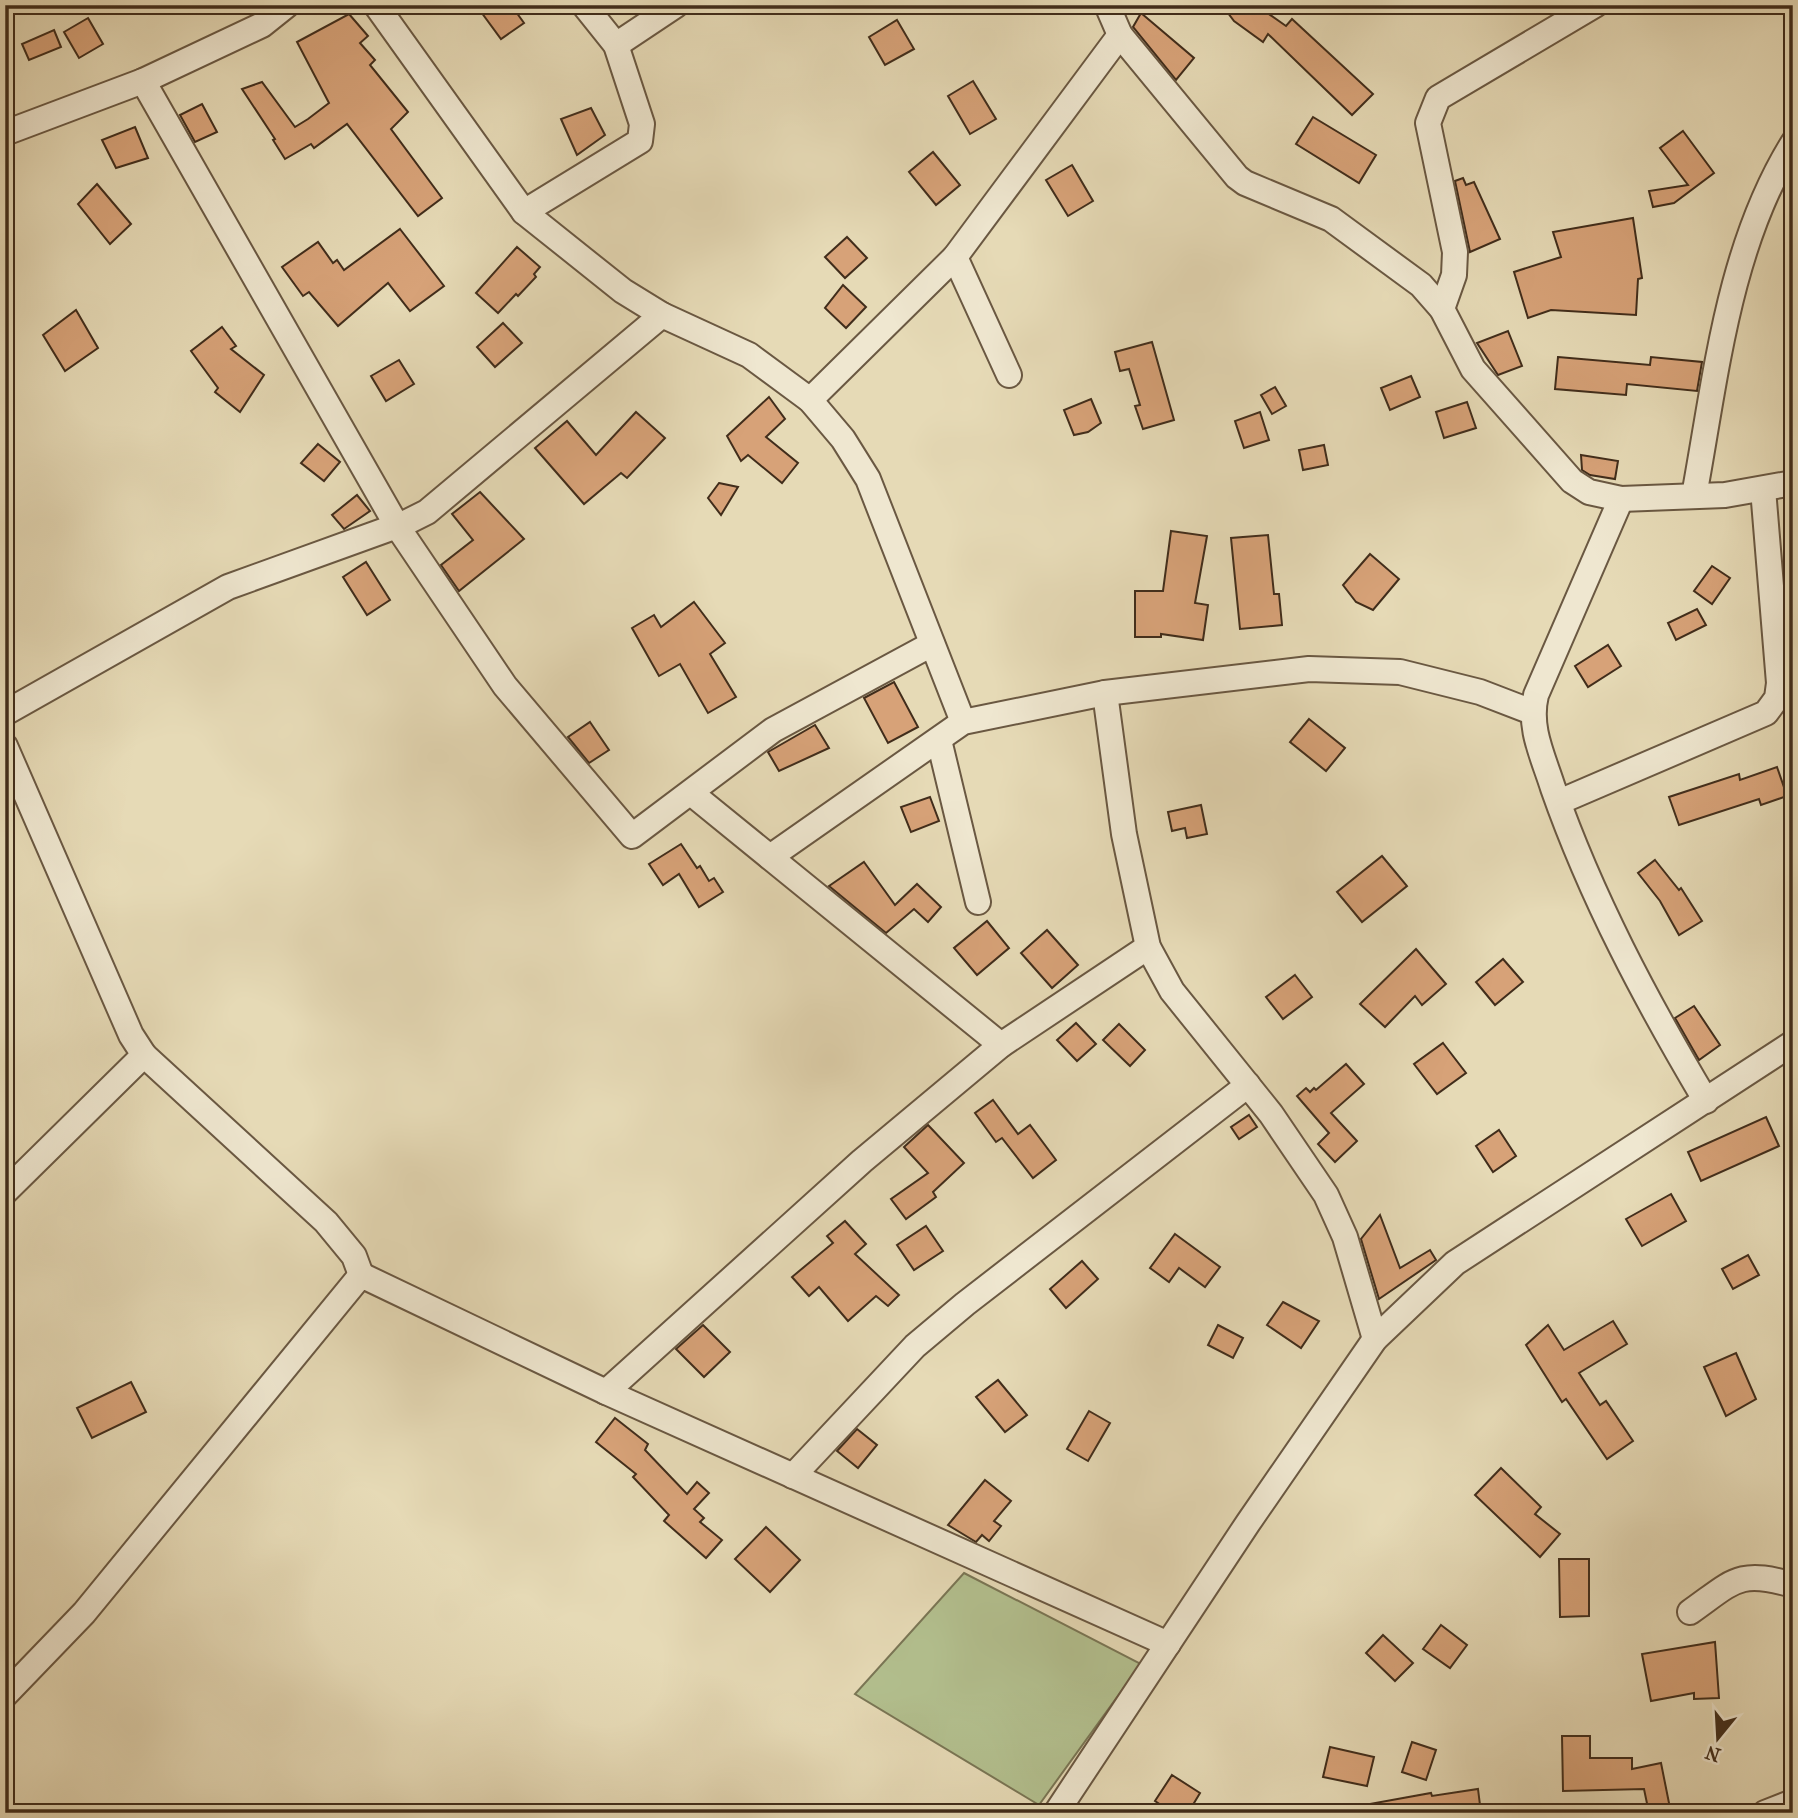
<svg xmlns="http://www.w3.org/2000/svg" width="1798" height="1818" viewBox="0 0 1798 1818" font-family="'IM FELL French Canon',serif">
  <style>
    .green { fill: #b3c08f; stroke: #7a7655; stroke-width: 2 }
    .building { fill: #d7a278; stroke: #412d1b; stroke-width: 2 }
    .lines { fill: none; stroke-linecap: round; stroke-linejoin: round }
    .minor-casing { stroke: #6a5842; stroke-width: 28 }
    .minor { stroke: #efe7d0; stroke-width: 24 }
  </style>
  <rect width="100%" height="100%" fill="#e6dab6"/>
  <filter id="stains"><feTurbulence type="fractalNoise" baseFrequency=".00286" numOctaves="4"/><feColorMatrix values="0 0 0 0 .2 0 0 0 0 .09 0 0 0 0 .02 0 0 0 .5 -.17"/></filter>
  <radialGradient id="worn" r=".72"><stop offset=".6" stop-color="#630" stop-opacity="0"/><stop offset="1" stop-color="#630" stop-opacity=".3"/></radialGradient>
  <path class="green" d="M964,1573L1141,1664L1039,1805L855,1694Z"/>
  <g class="building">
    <path d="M476,5H511L524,23L501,39Z"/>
    <path d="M1222,5H1256L1286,26L1292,19L1373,94L1352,115L1268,34L1263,42L1234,21Z"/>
    <path d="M1141,13L1194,58L1176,80L1133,27Z"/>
    <path d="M349,14L368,36L360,43L375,60L370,65L408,112L391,129L442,198L418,216L347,124L314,148L311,144L285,159L273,140L275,139L242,89L262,82L295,127L308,119L329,103L297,42Z"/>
    <path d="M88,18L103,44L79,58L64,32Z"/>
    <path d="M897,20L914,49L885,65L869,37Z"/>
    <path d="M54,30L61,47L29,60L22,44Z"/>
    <path d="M973,81L996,119L970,134L948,96Z"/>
    <path d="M202,104L217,132L195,142L180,115Z"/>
    <path d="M591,108L605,135L577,155L561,119Z"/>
    <path d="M1313,117L1376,155L1359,183L1296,144Z"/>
    <path d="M135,127L148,158L116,168L102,140Z"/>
    <path d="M1683,131L1714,173L1674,203L1653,207L1649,191L1688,185L1660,148Z"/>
    <path d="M933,152L960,185L936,205L909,172Z"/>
    <path d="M1072,165L1093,201L1068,216L1046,180Z"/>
    <path d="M1463,178L1466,185L1474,182L1500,239L1470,252L1455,181Z"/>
    <path d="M97,184L131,224L110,244L78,204Z"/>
    <path d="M1633,218L1642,278L1638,279L1636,315L1551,310L1528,318L1514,272L1561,257L1553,232Z"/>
    <path d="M400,229L444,286L410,311L388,283L338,326L309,292L303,296L282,267L318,242L333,263L337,260L344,270Z"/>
    <path d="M847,237L867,258L845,278L825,257Z"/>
    <path d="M517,247L540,267L534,274L536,277L518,296L516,294L498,313L476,293Z"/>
    <path d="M843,285L866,307L846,328L825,308Z"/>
    <path d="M76,310L98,348L65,371L43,335Z"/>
    <path d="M503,323L522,343L495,367L477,347Z"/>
    <path d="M222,327L236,346L231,349L264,375L240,412L215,392L218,388L191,351Z"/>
    <path d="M1508,331L1522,366L1498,375L1477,343Z"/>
    <path d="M1152,342L1174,420L1143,429L1135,406L1140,405L1129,369L1120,371L1115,352Z"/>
    <path d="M1558,357L1650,365L1651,357L1702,362L1697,391L1627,384L1626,395L1555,389Z"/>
    <path d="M399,360L414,384L386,401L371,376Z"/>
    <path d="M1411,376L1420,397L1390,410L1381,388Z"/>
    <path d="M1275,387L1286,406L1272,414L1261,395Z"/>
    <path d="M769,397L785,419L766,437L798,463L782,483L748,455L741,461L727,436Z"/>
    <path d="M1091,399L1101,423L1088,432L1074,435L1064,410Z"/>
    <path d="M1467,402L1476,428L1444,438L1436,412Z"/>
    <path d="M636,412L665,438L627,478L621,473L584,504L535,448L567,421L596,455Z"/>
    <path d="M1260,412L1269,440L1244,448L1235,421Z"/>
    <path d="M318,444L340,462L324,481L301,463Z"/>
    <path d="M1324,445L1328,465L1303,470L1299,450Z"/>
    <path d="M1581,455L1618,461L1615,479L1590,475L1582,470Z"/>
    <path d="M719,483L738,487L721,515L708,498Z"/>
    <path d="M480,492L524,539L459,591L441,565L473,540L452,514Z"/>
    <path d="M357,495L370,511L344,529L332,515Z"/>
    <path d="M1171,531L1207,536L1195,603L1208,605L1203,640L1161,634V637H1135V591H1163Z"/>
    <path d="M1268,535L1274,594H1279L1282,625L1240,629L1231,538Z"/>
    <path d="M1370,554L1399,579L1373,610L1356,602L1343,585Z"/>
    <path d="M366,562L390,600L367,615L343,577Z"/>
    <path d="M1712,566L1730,578L1712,604L1694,591Z"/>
    <path d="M694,602L725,643L710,654L736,697L708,713L680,664L659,676L632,628L654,615L661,627Z"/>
    <path d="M1697,609L1706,625L1676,640L1668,623Z"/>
    <path d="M1608,645L1621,666L1588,687L1575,666Z"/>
    <path d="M894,682L918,727L888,743L864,698Z"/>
    <path d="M1309,719L1345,748L1326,771L1290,742Z"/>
    <path d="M590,722L609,750L589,763L568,737Z"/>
    <path d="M815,725L829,748L779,771L768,752Z"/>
    <path d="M1777,767L1787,796L1761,805L1759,799L1679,825L1669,797L1739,774L1740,780Z"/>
    <path d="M930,797L939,821L911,832L901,807Z"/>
    <path d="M1201,805L1207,834L1187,838L1185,828L1172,831L1168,812Z"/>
    <path d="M681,844L697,868L700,866L709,881L714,878L723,892L699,907L679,874L663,885L649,864Z"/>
    <path d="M1382,856L1407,886L1362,922L1337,892Z"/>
    <path d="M1655,860L1679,890L1681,888L1702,921L1679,935L1660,901L1638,873Z"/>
    <path d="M864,862L895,905L917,884L941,907L928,922L914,909L886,933L829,886Z"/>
    <path d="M987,921L1009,948L977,975L954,948Z"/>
    <path d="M1047,930L1078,965L1052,988L1021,953Z"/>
    <path d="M1416,949L1446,984L1422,1005L1415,996L1385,1027L1360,1004Z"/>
    <path d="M1503,959L1523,982L1495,1005L1476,982Z"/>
    <path d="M1295,975L1312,997L1283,1019L1266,997Z"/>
    <path d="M1694,1006L1720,1045L1699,1060L1675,1018Z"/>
    <path d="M1076,1023L1096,1044L1077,1061L1057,1040Z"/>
    <path d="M1119,1024L1145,1050L1130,1066L1103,1040Z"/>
    <path d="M1443,1043L1466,1073L1437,1094L1414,1064Z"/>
    <path d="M1346,1064L1364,1084L1331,1113L1357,1141L1335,1162L1318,1144L1329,1133L1297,1096L1306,1088L1310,1092L1314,1088L1316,1090Z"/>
    <path d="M993,1100L1018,1134L1030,1125L1056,1160L1033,1178L1002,1138L996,1142L975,1113Z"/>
    <path d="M1249,1115L1257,1127L1239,1139L1231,1127Z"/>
    <path d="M1766,1117L1779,1146L1701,1181L1688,1152Z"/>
    <path d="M928,1125L964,1163L933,1192L936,1197L906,1219L891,1199L928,1173L904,1147Z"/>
    <path d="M1499,1130L1516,1156L1493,1172L1476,1146Z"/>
    <path d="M1671,1194L1686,1221L1642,1246L1626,1219Z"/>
    <path d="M1380,1215L1400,1268L1430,1250L1436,1260L1379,1299L1361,1239Z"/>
    <path d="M845,1221L866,1244L855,1254L899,1295L888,1306L876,1296L848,1321L819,1287L809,1296L792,1277L833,1243L827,1236Z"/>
    <path d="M926,1226L943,1251L914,1270L897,1245Z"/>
    <path d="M1175,1234L1220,1267L1205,1287L1179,1268L1169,1282L1150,1268Z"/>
    <path d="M1748,1255L1759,1275L1733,1289L1722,1269Z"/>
    <path d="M1082,1261L1098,1279L1066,1308L1050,1289Z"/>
    <path d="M1283,1302L1319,1321L1301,1348L1267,1325Z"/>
    <path d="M1613,1321L1627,1344L1579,1373L1600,1405L1606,1401L1633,1441L1607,1459L1566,1399L1562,1402L1526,1345L1548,1325L1564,1350Z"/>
    <path d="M703,1325L730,1352L704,1377L676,1349Z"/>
    <path d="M1218,1325L1243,1338L1233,1358L1208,1345Z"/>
    <path d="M1736,1353L1756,1399L1726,1416L1704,1367Z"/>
    <path d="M998,1380L1027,1415L1005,1432L976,1397Z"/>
    <path d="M131,1382L146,1412L92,1438L77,1408Z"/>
    <path d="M1089,1411L1110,1423L1088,1461L1067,1449Z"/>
    <path d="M615,1418L648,1444L645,1450L687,1494L697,1482L709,1493L694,1509L704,1518L700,1522L722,1540L706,1558L664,1521L669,1515L633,1477L636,1474L596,1442Z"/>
    <path d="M857,1429L877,1445L858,1468L837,1451Z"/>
    <path d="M1501,1468L1541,1507L1535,1514L1560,1534L1540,1557L1475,1495Z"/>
    <path d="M985,1480L1011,1501L994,1521L1001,1526L989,1541L982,1535L976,1542L948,1525Z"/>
    <path d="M766,1527L800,1560L770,1592L735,1559Z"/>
    <path d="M1559,1559H1589V1616L1560,1617Z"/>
    <path d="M1441,1625L1467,1645L1450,1668L1423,1649Z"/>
    <path d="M1383,1635L1413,1663L1395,1681L1366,1653Z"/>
    <path d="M1715,1642L1719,1698L1694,1699V1693L1651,1701L1642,1654Z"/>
    <path d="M1562,1736H1590V1758H1632V1769L1661,1763L1671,1813H1649L1644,1789L1563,1791Z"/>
    <path d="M1412,1742L1436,1750L1426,1780L1402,1772Z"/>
    <path d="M1330,1747L1374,1757L1367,1786L1323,1777Z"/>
    <path d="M1172,1775L1200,1793L1188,1813H1173L1155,1801Z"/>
    <path d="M1478,1789L1481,1813H1364V1805L1431,1793L1432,1796Z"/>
  </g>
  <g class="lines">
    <g class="minor-casing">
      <g id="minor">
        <path d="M376,5L524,212L623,291L662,315L749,355L810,400L843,439L868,479L963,722"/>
        <path d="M1107,5L1120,35L1237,177L1245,183L1331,219L1421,285L1442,309L1473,369L1572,481L1589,492L1621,499L1725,495L1793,483"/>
        <path d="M616,45L676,5"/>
        <path d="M143,81L397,526L505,686L632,836L773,730L932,644"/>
        <path d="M5,133L143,81L262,25L287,5"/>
        <path d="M524,212L640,141L642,124L616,45L584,5"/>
        <path d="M955,257L1009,375"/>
        <path d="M1442,309L1454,275L1455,252L1428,123L1438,98L1595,5"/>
        <path d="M810,400L955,257L1120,35"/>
        <path d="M1694,496C1716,377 1728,248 1793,143"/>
        <path d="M1621,499L1536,695C1528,728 1543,756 1553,788C1592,899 1646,1000 1706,1101"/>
        <path d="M1105,693L1124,834L1148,947L1172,991L1271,1114L1326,1195L1345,1237L1375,1339"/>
        <path d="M5,713L228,587L405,523L427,512L662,315"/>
        <path d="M939,740L978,902"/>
        <path d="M5,746L131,1035L144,1055"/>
        <path d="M691,793L1001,1045"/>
        <path d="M1559,802L1766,713L1777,698L1779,683L1763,489"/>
        <path d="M770,857L963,722L1105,693L1309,669L1400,672L1480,692L1532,712"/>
        <path d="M5,1192L144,1055L326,1222L354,1256L361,1275"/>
        <path d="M606,1392L862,1161L1001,1045L1148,947"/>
        <path d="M793,1476L915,1346L965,1304L1248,1085"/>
        <path d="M1690,1612C1734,1581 1738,1569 1793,1585"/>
        <path d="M5,1695L84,1613L361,1275L606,1392L1168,1644"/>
        <path d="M1056,1813L1248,1523L1375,1339L1455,1263L1793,1043"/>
        <path d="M1765,1813L1793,1802"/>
      </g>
    </g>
    <use href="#minor" class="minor"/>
  </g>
  <rect width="1798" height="1818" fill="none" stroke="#e6dab6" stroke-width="28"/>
  <rect x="7" y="7" width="1784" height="1804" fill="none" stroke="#412d1b" stroke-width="3.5"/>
  <rect x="14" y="14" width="1770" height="1790" fill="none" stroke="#412d1b" stroke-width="2"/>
  <g transform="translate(1718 1738) rotate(198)" stroke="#efe7d0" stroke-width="5" paint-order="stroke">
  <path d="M0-5L12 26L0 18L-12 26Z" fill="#412d1b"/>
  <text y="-10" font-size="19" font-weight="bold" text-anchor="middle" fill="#412d1b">N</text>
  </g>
  <rect width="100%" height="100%" filter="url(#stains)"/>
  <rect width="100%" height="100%" fill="url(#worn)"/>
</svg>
